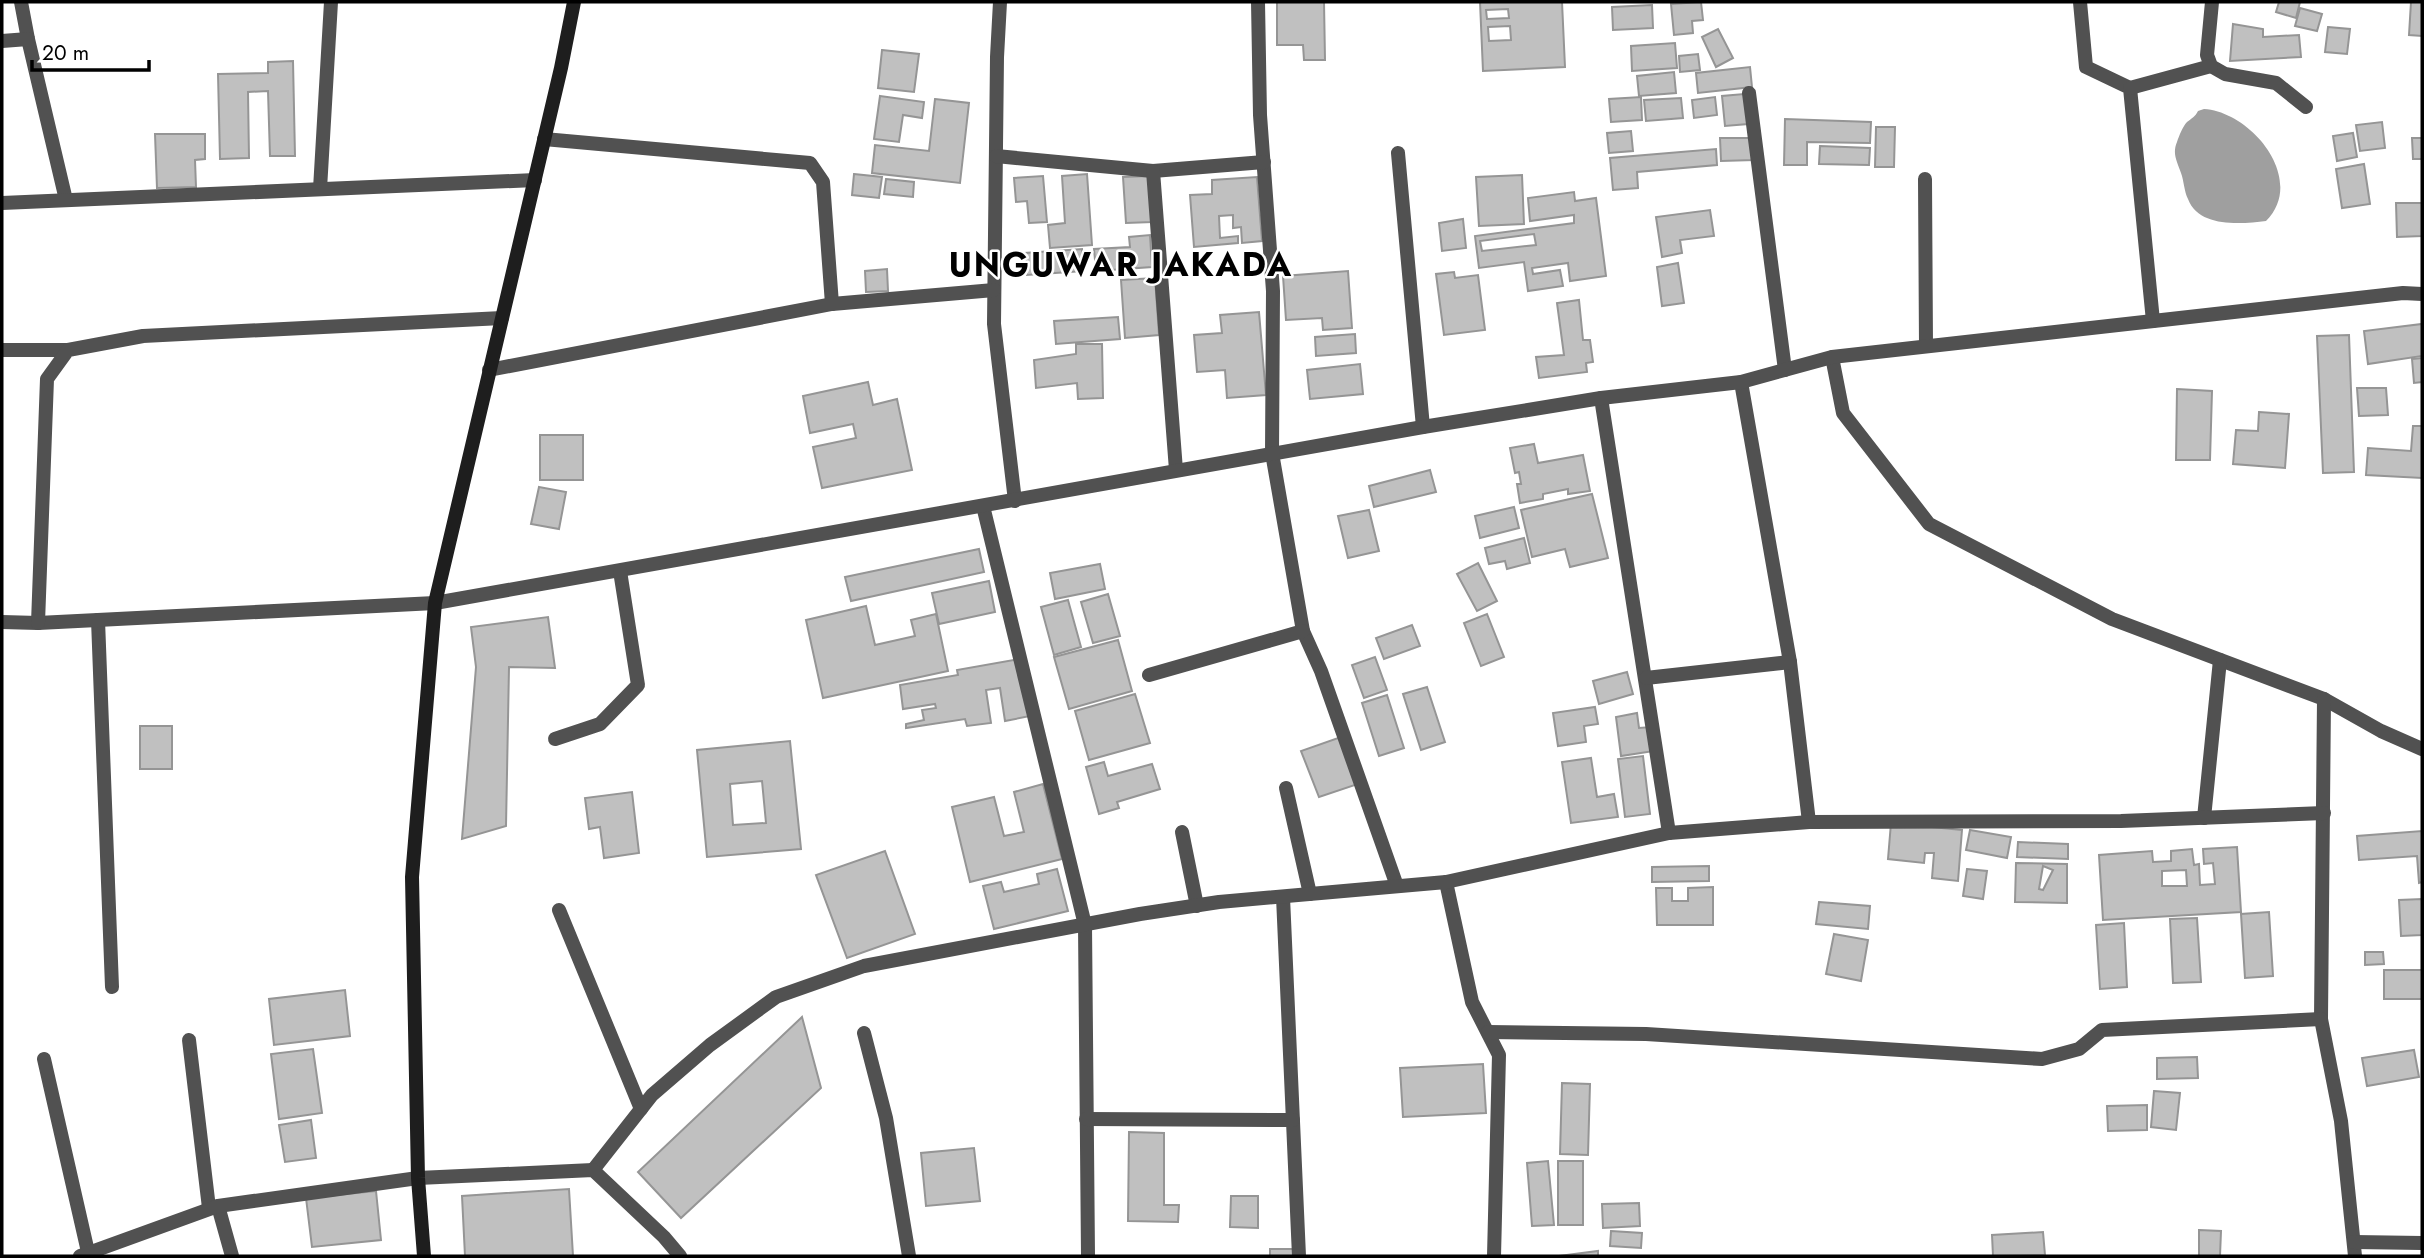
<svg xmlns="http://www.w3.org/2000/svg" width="2424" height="1258" viewBox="0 0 2424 1258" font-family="Jost,sans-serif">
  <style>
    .water { fill: #9f9f9f }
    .building { fill: #c0c0c0; stroke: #959595; stroke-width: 2; fill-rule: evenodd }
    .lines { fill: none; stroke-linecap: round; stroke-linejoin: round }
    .street { stroke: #515151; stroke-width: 14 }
    .secondary { stroke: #1e1e1e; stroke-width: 14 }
    .labels { text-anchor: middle; stroke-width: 5; stroke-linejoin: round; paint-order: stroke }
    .district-label { font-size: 33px; font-weight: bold; letter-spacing: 2px; fill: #000; stroke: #fff }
  </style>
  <rect width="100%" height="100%" fill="#fff"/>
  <path class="water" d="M2204,109C2252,112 2307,180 2266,221C2241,224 2199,228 2188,199C2184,191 2184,181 2181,173C2177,161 2172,154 2177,142C2179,136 2183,126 2187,122C2192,118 2195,117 2198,111Z"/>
  <g class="building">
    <path d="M1277,2H1324L1325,60H1304L1303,45H1277Z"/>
    <path d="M1480,2H1562L1565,67L1483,71ZM1508,9L1509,18L1487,19L1486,10ZM1510,26L1511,40L1489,41L1488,27Z"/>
    <path d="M1701,2L1703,20L1692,21L1693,33L1674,35L1671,4Z"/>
    <path d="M2279,2H2300L2296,18L2276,12Z"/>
    <path d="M2411,2H2422V36L2409,35Z"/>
    <path d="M1652,5L1653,28L1613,30L1612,7Z"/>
    <path d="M2300,8L2322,14L2317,31L2295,26Z"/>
    <path d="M2233,24L2263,29V37L2299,35L2301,57L2230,61Z"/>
    <path d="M2328,27L2350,29L2347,54L2325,52Z"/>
    <path d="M1718,29L1733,58L1716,67L1702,37Z"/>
    <path d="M1675,43L1677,68L1632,71L1631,46Z"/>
    <path d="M882,50L919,54L914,92L878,88Z"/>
    <path d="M1698,54L1700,70L1680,72L1679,56Z"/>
    <path d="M293,61L295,156H270L268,91L248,92L249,158L220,159L218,74L268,73V62Z"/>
    <path d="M1750,67L1752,87L1698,93L1696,73Z"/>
    <path d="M1674,72L1676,93L1639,96L1637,76Z"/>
    <path d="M1744,94L1748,124L1725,126L1722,96Z"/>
    <path d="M880,96L924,102L922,118L903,115L899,142L874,139Z"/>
    <path d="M1641,97L1642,120L1611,122L1609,99Z"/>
    <path d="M1715,97L1717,115L1694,118L1692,100Z"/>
    <path d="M1681,98L1683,118L1646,121L1644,100Z"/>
    <path d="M935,99L969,103L960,183L872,173L875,145L929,151Z"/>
    <path d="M1785,119L1871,122L1870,143L1807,142V165H1784Z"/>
    <path d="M2382,122L2385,148L2360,151L2356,125Z"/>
    <path d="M1876,127H1895L1894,167H1875Z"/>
    <path d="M1631,131L1633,151L1609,153L1607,133Z"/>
    <path d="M2353,133L2357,157L2337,161L2333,136Z"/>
    <path d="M155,134H205V159L195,160L196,187L157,188Z"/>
    <path d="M1720,138H1753L1754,160L1721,161Z"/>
    <path d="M2412,138H2422V159H2413Z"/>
    <path d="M1820,146L1870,148L1869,165L1819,164Z"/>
    <path d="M1716,149L1717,165L1637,172L1638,188L1613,190L1610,158Z"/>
    <path d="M2364,164L2370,204L2342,208L2336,169Z"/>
    <path d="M854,174L882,177L879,198L852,195Z"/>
    <path d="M1087,174L1092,245L1050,248L1048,225L1065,223L1062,176Z"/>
    <path d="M1522,175L1524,224L1479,226L1476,177Z"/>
    <path d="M1043,176L1047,222L1029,223L1027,201L1016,202L1014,178Z"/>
    <path d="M1149,176L1152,222L1126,223L1123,177Z"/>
    <path d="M1257,177L1262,241L1242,243L1241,227L1233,228V215L1219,216L1220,238L1238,236V243L1194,247L1190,195L1212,194V180Z"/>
    <path d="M886,179L914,182L913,197L884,194Z"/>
    <path d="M1574,192L1575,201L1596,198L1606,276L1570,281L1568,263L1532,268L1533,274L1560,270L1563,286L1528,291L1524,262L1479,268L1475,236L1574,223V215L1530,221L1528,198ZM1534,234L1536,245L1482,251L1480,241Z"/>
    <path d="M2396,203H2422V236L2397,237Z"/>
    <path d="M1710,210L1714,236L1680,240L1682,253L1662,257L1656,217Z"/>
    <path d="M1463,219L1466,248L1442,251L1439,223Z"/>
    <path d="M1150,235L1152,267L1096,271L1094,249L1130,247L1129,237Z"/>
    <path d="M1082,249L1083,271L1027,275L1025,253Z"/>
    <path d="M1678,263L1684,303L1662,306L1657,267Z"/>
    <path d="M887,269L888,291L866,292L865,271Z"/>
    <path d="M1348,271L1352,328L1323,330L1322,318L1286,320L1283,276Z"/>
    <path d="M1454,272L1455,278L1478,275L1485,330L1444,335L1436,274Z"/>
    <path d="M1155,278L1159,335L1125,338L1121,280Z"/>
    <path d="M1579,300L1583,340H1590L1593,362L1586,363L1587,372L1539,378L1536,357L1564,355L1557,303Z"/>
    <path d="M1259,312L1266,395L1227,398L1225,370L1197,372L1194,335L1222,333L1220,315Z"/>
    <path d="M1118,317L1120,339L1056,344L1054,321Z"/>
    <path d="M2422,324V356L2368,364L2364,331Z"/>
    <path d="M1355,334L1356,353L1316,356L1315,337Z"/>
    <path d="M2349,335L2354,472L2323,473L2317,336Z"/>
    <path d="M1076,344H1102L1103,398L1078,399L1077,383L1036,388L1034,360L1076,354Z"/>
    <path d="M2422,358V382L2414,383L2412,359Z"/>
    <path d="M1360,364L1363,394L1310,399L1307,370Z"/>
    <path d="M868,382L873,405L897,399L912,470L822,488L813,447L856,438L853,424L810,433L803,396Z"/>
    <path d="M2357,388H2386L2388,415L2359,416Z"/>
    <path d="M2177,389L2212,391L2210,460H2176Z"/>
    <path d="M2259,412L2289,414L2285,468L2233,464L2236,430L2258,431Z"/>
    <path d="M2413,426H2422V478L2366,475L2368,448L2411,451Z"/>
    <rect x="540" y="435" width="43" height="45"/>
    <path d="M1534,444L1538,463L1583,455L1590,491L1568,494V489L1543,494V499L1520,503L1517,484H1521L1519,472L1515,473L1510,448Z"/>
    <path d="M1430,470L1436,492L1374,507L1369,486Z"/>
    <path d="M539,487L566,492L559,529L531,524Z"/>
    <path d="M1592,494L1608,558L1570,567L1565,549L1532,557L1521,510Z"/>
    <path d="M1514,507L1519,528L1480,538L1475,516Z"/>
    <path d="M1369,510L1379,551L1348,558L1338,516Z"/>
    <path d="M1524,538L1530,563L1507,569L1505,561L1489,564L1485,548Z"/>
    <path d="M979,549L984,572L851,601L845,577Z"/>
    <path d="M1478,563L1497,601L1477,611L1457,574Z"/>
    <path d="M1100,564L1105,589L1055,599L1050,573Z"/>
    <path d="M989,581L995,612L939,624L932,593Z"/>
    <path d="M1108,594L1120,636L1093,643L1081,602Z"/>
    <path d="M1068,600L1081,647L1054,655L1041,607Z"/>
    <path d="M866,606L875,645L915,636L911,620L936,614L948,671L823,698L806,620Z"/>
    <path d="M1487,614L1504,657L1481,666L1464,623Z"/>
    <path d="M548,617L555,668L509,667L506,826L462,839L476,667L471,627Z"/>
    <path d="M1412,625L1420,646L1384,659L1376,638Z"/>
    <path d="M1118,640L1132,691L1069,709L1054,657Z"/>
    <path d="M1375,657L1387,690L1364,698L1352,665Z"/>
    <path d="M1020,659L1030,716L1005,721L1000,688L986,690L991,723L967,726L965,719L906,728V724L924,720L922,710L936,708L935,704L903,709L900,685L958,675L957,670Z"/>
    <path d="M1627,672L1633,694L1599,704L1593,681Z"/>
    <path d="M1427,687L1445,742L1421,750L1403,694Z"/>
    <path d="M1135,694L1150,743L1089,760L1075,711Z"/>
    <path d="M1387,695L1404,748L1379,756L1362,703Z"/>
    <path d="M1595,707L1598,724L1584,726L1586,742L1558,746L1553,713Z"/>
    <path d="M1637,713L1639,728L1651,727L1654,751L1621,756L1616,717Z"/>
    <rect x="140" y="726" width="32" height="43"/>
    <path d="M1341,737L1358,784L1319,797L1301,751Z"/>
    <path d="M790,741L801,849L707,857L697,750ZM762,781L766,823L733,825L730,784Z"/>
    <path d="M1643,756L1650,814L1625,817L1618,759Z"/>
    <path d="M1591,758L1597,797L1614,794L1618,817L1571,823L1562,762Z"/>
    <path d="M1104,762L1108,776L1152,764L1160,789L1117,802L1119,808L1099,814L1086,767Z"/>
    <path d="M1043,784L1062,859L970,882L952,807L994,797L1004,836L1024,832L1014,792Z"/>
    <path d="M632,792L639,853L604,858L600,827L589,829L585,798Z"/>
    <path d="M1891,823L1962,830L1958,881L1932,878L1934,853H1925L1924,863L1888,859Z"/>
    <path d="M1970,830L2011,837L2007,858L1966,850Z"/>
    <path d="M2422,831V882L2419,883L2417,856L2359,860L2357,836Z"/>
    <path d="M2018,842L2068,844V859L2017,857Z"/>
    <path d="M2237,847L2241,912L2103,920L2099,855L2152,851L2153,862L2171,861V851L2192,849L2194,865L2199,864L2200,885L2215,884L2213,863L2204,864L2203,849ZM2186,870L2187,886H2162V871Z"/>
    <path d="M885,851L915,934L847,958L816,875Z"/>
    <path d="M2016,863L2067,864V903L2015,902ZM2043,866L2053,870L2043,890L2039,889Z"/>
    <path d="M1709,866V881L1652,882V867Z"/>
    <path d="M1057,869L1068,911L994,929L983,886L1001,882L1004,892L1039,884L1037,874Z"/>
    <path d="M1967,869L1987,871L1983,899L1963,896Z"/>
    <path d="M1713,887V925H1657L1656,888H1672V901H1688V888Z"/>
    <path d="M2422,899V935L2401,936L2399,900Z"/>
    <path d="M1819,902L1870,906L1868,929L1816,924Z"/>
    <path d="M2269,912L2273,976L2245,978L2241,914Z"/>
    <path d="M2197,918L2201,982L2173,983L2170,919Z"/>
    <path d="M2124,923L2127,987L2100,989L2096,925Z"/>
    <path d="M1834,934L1868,940L1861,981L1826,974Z"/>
    <path d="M2365,952H2383L2384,964L2365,965Z"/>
    <rect x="2384" y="970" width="38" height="29"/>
    <path d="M345,990L350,1036L274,1045L269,999Z"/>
    <path d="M802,1017L821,1088L681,1218L638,1172Z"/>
    <path d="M313,1049L322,1113L279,1119L271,1054Z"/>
    <path d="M2414,1050L2419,1077L2367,1086L2362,1058Z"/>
    <path d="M2197,1057L2198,1078L2157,1079V1058Z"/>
    <path d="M1483,1064L1486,1113L1403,1117L1400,1068Z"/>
    <path d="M1562,1083L1590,1084L1588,1155L1560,1154Z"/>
    <path d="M2154,1091L2180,1093L2176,1130L2151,1127Z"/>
    <path d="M2147,1105V1130L2108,1131L2107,1106Z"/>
    <path d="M311,1120L316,1158L285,1162L279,1125Z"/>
    <path d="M1129,1132L1164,1133V1205H1179L1178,1222L1128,1221Z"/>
    <path d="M974,1148L980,1201L926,1206L921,1153Z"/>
    <path d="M1548,1161L1554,1225L1532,1226L1527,1163Z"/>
    <rect x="1558" y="1161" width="25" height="64"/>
    <path d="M569,1189L573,1256H465L462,1196Z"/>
    <path d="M376,1191L381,1240L312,1247L306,1198Z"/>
    <path d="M1231,1196H1258V1228L1230,1227Z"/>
    <path d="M1639,1203L1640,1226L1603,1228L1602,1204Z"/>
    <path d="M2199,1230L2221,1231L2220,1256H2199Z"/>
    <path d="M1611,1231L1642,1233L1641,1248L1610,1246Z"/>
    <path d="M2043,1232L2045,1255L1993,1256L1992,1235Z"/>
    <rect x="1270" y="1249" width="27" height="7"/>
    <path d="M1598,1251V1256H1559Z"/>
  </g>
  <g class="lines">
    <g class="street">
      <path d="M21,2L28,39L66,200"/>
      <path d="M1000,2L997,57L994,324L1015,501"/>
      <path d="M1258,2L1260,115L1273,291L1272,453L1303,631L1321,671L1397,886"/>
      <path d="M2080,2L2086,67L2130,88L2153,321"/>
      <path d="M2212,2L2207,55L2211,66L2225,74L2276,83L2306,107"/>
      <path d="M2,41L28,39"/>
      <path d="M2130,88L2211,66"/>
      <path d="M1749,93L1785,370"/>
      <path d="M544,139L810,163L823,182L832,304"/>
      <path d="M1398,153L1423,427"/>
      <path d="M996,156L1153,171L1264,162"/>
      <path d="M1153,171L1176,470"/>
      <path d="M1925,179L1926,346"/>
      <path d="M320,189L331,2"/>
      <path d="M2,203L535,180"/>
      <path d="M2,350H68"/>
      <path d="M1832,357L1843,413L1929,524L2112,619L2324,699L2381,731L2422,749"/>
      <path d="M489,370L832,304L994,290"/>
      <path d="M1741,382L1790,662L1809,822"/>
      <path d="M1601,398L1669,833"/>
      <path d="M983,506L1085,925L1088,1256"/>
      <path d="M98,620L112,987"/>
      <path d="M2,622L38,623L435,603L1423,427L1601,398L1741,382L1832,357L2403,293L2422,294"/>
      <path d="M38,623L47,379L68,350L143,336L502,318"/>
      <path d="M1149,675L1303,631"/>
      <path d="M1646,678L1790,662"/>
      <path d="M2324,699L2321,1019L2341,1121L2355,1256"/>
      <path d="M555,739L600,724L638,685L620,571"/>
      <path d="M1286,788L1310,894"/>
      <path d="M2204,818L2220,660"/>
      <path d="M1182,832L1197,906"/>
      <path d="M1446,882L1472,1002L1499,1055L1494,1256"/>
      <path d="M1283,897L1299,1256"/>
      <path d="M559,910L641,1109"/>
      <path d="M1488,1032L1646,1034L2042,1059L2079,1049L2102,1030L2321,1019"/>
      <path d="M864,1033L886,1118L909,1256"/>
      <path d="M189,1040L209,1208"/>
      <path d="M44,1059L88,1252"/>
      <path d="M1086,1119L1293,1120"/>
      <path d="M593,1170L652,1095L710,1045L776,997L864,966L1140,914L1219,902L1446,882L1669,833L1809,822L2121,821L2324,813"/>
      <path d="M218,1206L232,1256"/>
      <path d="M2354,1242L2422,1243"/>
      <path d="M80,1256L218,1206L418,1178L593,1170L664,1237L680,1256"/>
    </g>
    <path class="secondary" d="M424,1256L418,1178L412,877L435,603L561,68L574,2"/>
  </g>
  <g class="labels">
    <g class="district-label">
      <text x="1121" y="276">UNGUWAR JAKADA</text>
    </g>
  </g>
  <rect width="2424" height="1258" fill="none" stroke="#000000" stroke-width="7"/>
  <path d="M32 60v10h117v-10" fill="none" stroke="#000000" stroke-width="3.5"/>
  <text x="42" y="60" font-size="21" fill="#000000" stroke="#ffffff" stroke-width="5" paint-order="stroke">20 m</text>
</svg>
